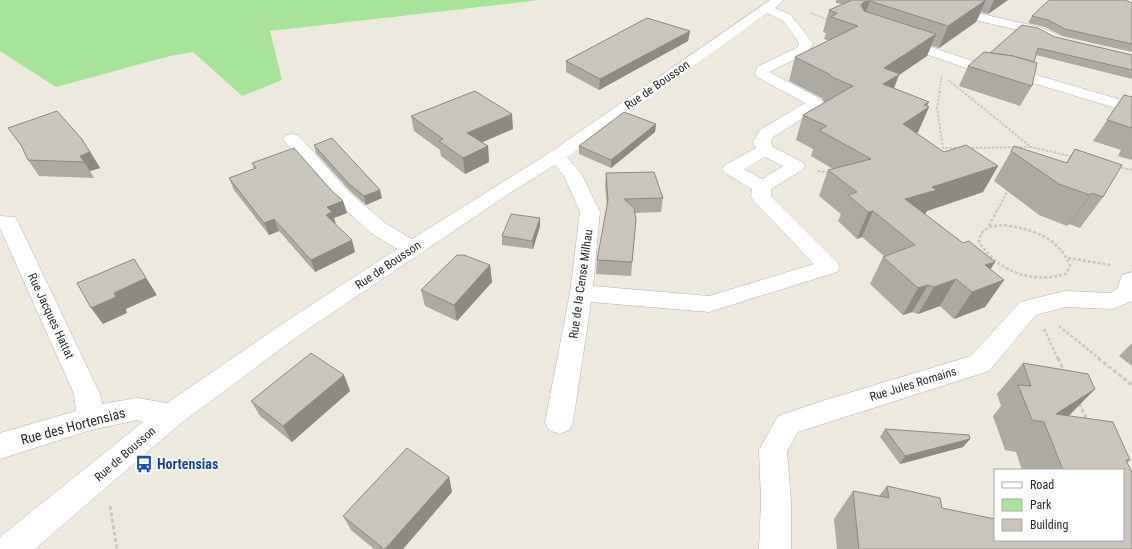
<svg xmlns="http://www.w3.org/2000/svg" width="1132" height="549" viewBox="0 0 1132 549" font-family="'Roboto Condensed',sans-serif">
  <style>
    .green { fill: #a8e39a }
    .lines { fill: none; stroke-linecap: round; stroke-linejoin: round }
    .minor-casing { stroke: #b1b1bf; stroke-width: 1 }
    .path-far3 { stroke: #c8c8c8; stroke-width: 1.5; stroke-dasharray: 2 1; stroke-linecap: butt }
    .path-far2 { stroke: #c8c8c8; stroke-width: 2; stroke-dasharray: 2.5 1.5; stroke-linecap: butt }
    .path-far1 { stroke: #c8c8c8; stroke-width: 2.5; stroke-dasharray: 3 2; stroke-linecap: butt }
    .path { stroke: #c8c8c8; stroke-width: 3; stroke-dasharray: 4 2.5; stroke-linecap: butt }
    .minor { fill: #fff; fill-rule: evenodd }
    .wall { fill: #ada9a3 }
    .shaded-wall { fill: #8d8a84 }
    .building { fill: #c9c5bd; stroke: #8d8a84 }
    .labels { text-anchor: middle; stroke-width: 3; stroke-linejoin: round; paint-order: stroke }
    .street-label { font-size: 12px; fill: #2b2b2b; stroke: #fff }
    .near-street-label { font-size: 14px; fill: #2b2b2b; stroke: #fff }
    .near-transit-label { font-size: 14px; font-weight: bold; fill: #164399; stroke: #fff; text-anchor: start }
  </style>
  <rect width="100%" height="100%" fill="#ede9de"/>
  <path class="green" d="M0,0H540L270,31L282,80L242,96L193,52L170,56L56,87L0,51Z"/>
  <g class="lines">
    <g class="minor-casing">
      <g id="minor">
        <path d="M770,0H784L775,8L791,15L813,43L809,52L769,72L821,99L823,102L819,108L773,137L771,142L773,147L802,162L805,166L802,170L771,189V196L837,262L840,267L837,272L709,312L591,302L573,422L569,430L559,434L549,430L545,422L570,293L580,212L564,176L555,165L513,191L301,334L181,423L35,549H0V537L143,422L137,420L91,430L0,459V433L76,411L74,394L0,228V216L15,217L18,222L100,394L102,404L137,398L167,403L285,322L397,249L371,233L336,201L286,143L283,139L286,135L292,134L298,135L350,193L385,223L412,239L549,153ZM767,13L783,21L799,43L798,47L757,67L755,74L757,77L805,103L760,130L753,142L756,148L725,165L722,169L725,173L752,189L751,197L754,201L814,264L709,296L593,286L600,212L582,175L567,157ZM765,157L783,166L762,179L744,169Z"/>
        <path d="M899,0H921L1039,27L1054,33L1056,36L1054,39H1044L1035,34L901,3Z"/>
        <path d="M901,37L979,63L1009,67L1132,103V113L1003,74L972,70L896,44L894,41L896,38Z"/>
        <path d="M1132,272V301L1113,309L1065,307L1036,315L989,371L798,432L787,451L791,501V549H759L761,501L759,450L778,416L822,401L971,356L1020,302L1065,291L1110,293L1117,289L1122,275Z"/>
      </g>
    </g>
    <g class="path-far3">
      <path d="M811,13L829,20"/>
      <path d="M948,80L963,92"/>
      <path d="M939,92L942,76"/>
    </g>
    <g class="path-far2">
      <path d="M940,91L937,108L943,148H957"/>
      <path d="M962,91L1031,147L1074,157"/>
      <path d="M968,148L1031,147"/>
      <path d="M1118,167L1132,170"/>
      <path d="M818,171L831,173"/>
      <path d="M998,209L1008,190"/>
    </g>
    <g class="path-far1">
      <path d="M1004,225C1032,229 1058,237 1070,265L1066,274C1031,284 999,272 979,242L981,233L989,227Z"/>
      <path d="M989,226L998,208"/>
      <path d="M1068,258L1111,265"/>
      <path d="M1059,326L1100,359"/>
      <path d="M1044,329L1058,359"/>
    </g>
    <g class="path">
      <path d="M1058,358L1064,371"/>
      <path d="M1098,358L1132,385"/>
      <path d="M1079,403L1087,420"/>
      <path d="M110,506L117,549"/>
    </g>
    <use href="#minor" class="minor"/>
  </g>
  <g class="wall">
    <path d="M836,0H1008L988,14L981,12L976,22L939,48L931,46L927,56L899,75L894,88L929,102L927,106L929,107L918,132L916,133L944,152L998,166L983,192L927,211L925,214L963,243L995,262L990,270L1004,280L985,307L954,319L940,306L918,314L912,312L903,315L870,284L883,257L884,256L862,237L857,239L838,221L841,214L819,196L828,170L833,169L811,156L813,149L796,140L803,115L826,102H824L822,98L789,81L795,57L829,41L824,39L826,33L823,32L829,10L842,4L836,3Z"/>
    <path d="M1132,3V52L1062,36L1045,27L1028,23L1032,16Z"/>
    <path d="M690,31L688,41L599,90L566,72V61Z"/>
    <path d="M1055,37L1132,55V79L1036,55L1034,62L1032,86L1020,106L959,86L968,66L990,53Z"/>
    <path d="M1124,95L1132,97V160L1118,156L1121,150L1093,141Z"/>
    <path d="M411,116L513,129L482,142L488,146L489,162L465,174L441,156L440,150L414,131Z"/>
    <path d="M656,124L655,132L611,168L579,154V146Z"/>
    <path d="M8,128L81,138L100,168L90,171L94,178L39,176L28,160L22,147Z"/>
    <path d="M314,145L382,198L366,205L351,192L316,153Z"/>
    <path d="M1014,146L1066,163L1075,149L1103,197L1080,228L1069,224L1067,226L1039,215L994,181Z"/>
    <path d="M252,163L331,190L343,201L347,213L334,218L335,224L355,252L315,272L279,231L269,235L234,190L229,178L254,169Z"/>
    <path d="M606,173L663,198L661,212L635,213L636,220L631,276L596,274L597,260L607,207L605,187Z"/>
    <path d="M540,226L533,249L502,245V236Z"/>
    <path d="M490,265L492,282L457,321L425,306L421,290Z"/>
    <path d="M1132,343V366L1119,356Z"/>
    <path d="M1023,363L1095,389L1069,416L1130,460L1127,463L1132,549H837L834,519L853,491L879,496L887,486L942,508L995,540H1123V470H1022L1016,452L1005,450L993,416L1001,406L997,394Z"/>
    <path d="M344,375L350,391L292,442L260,416L251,401Z"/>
    <path d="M885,429L970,439L963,447L900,464L880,437Z"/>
    <path d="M449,477L452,492L403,549H374L351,530L343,516Z"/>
  </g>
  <g class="shaded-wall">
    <path d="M986,0L976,22L939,48L948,26Z"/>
    <path d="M994,0H1008L988,14Z"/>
    <path d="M870,1L862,23L861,5L864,2Z"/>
    <path d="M690,31L688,41L599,90L600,79Z"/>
    <path d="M936,34L927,56L899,75L890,98L874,108L884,68Z"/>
    <path d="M929,102L925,109L929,107L918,132L892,149L903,124Z"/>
    <path d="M512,114L513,129L469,148L467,133Z"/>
    <path d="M656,124L655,132L611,168V160Z"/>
    <path d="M81,138L91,153L100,168L90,171L80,156Z"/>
    <path d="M488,146L489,162L465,174L463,158Z"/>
    <path d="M998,166L983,192L927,211L924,216L905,199L932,187Z"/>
    <path d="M380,190L382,198L366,205L364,196Z"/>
    <path d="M1092,193L1069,224L1067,226L1090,195Z"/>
    <path d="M343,201L347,213L334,218L336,224L326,215L327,207Z"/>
    <path d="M873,211L862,237L857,239L868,212Z"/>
    <path d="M540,218V226L533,249L532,241Z"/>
    <path d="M274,219L279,231L269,235L264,223Z"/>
    <path d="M352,240L355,252L315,272L311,260Z"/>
    <path d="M134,259L157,295L126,309L127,313L103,324L91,308L114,293Z"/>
    <path d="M995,262L978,289L985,265Z"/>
    <path d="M490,265L492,282L457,321L454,305Z"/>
    <path d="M956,279L940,306L918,314L934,287Z"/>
    <path d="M1004,280L985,307L954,319L972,292Z"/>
    <path d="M928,285L912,312L903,315L918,288Z"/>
    <path d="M344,375L350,391L292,442L283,426Z"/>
    <path d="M1095,389L1064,420L1056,414Z"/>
    <path d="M970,439L963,447L900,464L905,456Z"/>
    <path d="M449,477L452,492L403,549H385Z"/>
  </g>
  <g class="building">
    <path d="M852,0H986L948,26L870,1L864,2L861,5L864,11L936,34L884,68L900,74L883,84L929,102L924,105L929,107L903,124L944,152L966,145L998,166L932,187L937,190L905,199L963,243L969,241L995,262L985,265L1004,280L972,292L956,279L934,287L928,285L918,288L883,257L915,245L873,211L868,212L848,195L857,192L828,170L871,159L819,130L827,126L803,115L853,86L832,77L829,74L795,57L858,26L831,17L837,13L829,10Z"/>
    <path d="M1049,0H1125L1132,3V44L1065,29L1048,20L1032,16Z"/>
    <path d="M647,18L690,31L600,79L566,61Z"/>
    <path d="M1022,25L1038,28L1055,37L1132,55V70L1038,48L1034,62L1013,56L990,53Z"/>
    <path d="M984,52L1013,56L1037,63L1032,86L968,66Z"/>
    <path d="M475,91L512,114L467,133L488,146L463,158L439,141L443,139L411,116Z"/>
    <path d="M1124,95L1132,97V128L1107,120Z"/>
    <path d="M57,111L81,138L90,152L80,156L84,162L28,160L21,145L8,128Z"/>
    <path d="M624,112L656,124L611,160L579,146Z"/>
    <path d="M332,138L380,190L364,196L349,184L314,145Z"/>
    <path d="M1014,146L1067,163L1075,149L1122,165L1103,197L1092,193L1090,195L1059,184L1011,151Z"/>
    <path d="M294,148L331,190L343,201L327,207L332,212L326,215L352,240L311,260L274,219L264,223L229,178L256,168L252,163Z"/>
    <path d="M654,172L663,198L624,199L634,208L636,220L632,262L597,260L608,200L606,173Z"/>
    <path d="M511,214L540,218L532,241L502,236Z"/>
    <path d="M457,255H464L490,265L454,305L421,290Z"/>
    <path d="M134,259L146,278L114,293L116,297L91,308L77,283Z"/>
    <path d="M311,353L344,375L283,426L251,401Z"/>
    <path d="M1023,363L1088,374L1095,389L1056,414L1113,422L1130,460H1126L1132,473V549H859L853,491L889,498L887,486L940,498L942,508L995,519V540H1123V470H1063L1044,422L1032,420L1018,385L1031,386Z"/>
    <path d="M885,429L969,435L970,439L905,456Z"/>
    <path d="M407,448L449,477L385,549H384L343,516Z"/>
  </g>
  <defs>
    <g id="bus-bare" transform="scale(1.38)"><path d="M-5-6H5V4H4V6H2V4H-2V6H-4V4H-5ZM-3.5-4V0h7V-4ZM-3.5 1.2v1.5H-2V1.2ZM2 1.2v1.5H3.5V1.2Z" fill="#1a4fb4" stroke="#fff" stroke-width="2.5" paint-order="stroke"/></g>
  </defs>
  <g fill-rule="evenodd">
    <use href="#bus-bare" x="144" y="464"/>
  </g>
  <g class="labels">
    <g class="street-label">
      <text transform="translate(657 85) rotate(-35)" y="4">Rue de Bousson</text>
      <text transform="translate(388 265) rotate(-34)" y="4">Rue de Bousson</text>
      <text transform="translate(581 284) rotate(-82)" y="4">Rue de la Cense Milhau</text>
      <text transform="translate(51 316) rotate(65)" y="4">Rue Jacques Hattat</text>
      <text transform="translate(913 384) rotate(-17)" y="4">Rue Jules Romains</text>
      <text transform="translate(125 454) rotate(-41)" y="4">Rue de Bousson</text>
    </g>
    <g class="near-street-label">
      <text transform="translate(73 426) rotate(-15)" y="5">Rue des Hortensias</text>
    </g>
    <g class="near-transit-label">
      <text x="157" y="469">Hortensias</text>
    </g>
  </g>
  <rect x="994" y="469" width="130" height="72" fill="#ffffff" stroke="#aaaaaa"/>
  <rect x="1002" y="482" width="20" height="6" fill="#ffffff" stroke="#aaaaaa"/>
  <text x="1030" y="489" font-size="12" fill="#2b2b2b">Road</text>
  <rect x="1002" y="499" width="20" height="12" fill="#a8e39a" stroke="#aaaaaa"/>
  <text x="1030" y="509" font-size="12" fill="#2b2b2b">Park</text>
  <rect x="1002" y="519" width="20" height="12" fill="#c9c5bd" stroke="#aaaaaa"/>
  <text x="1030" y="529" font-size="12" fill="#2b2b2b">Building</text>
</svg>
